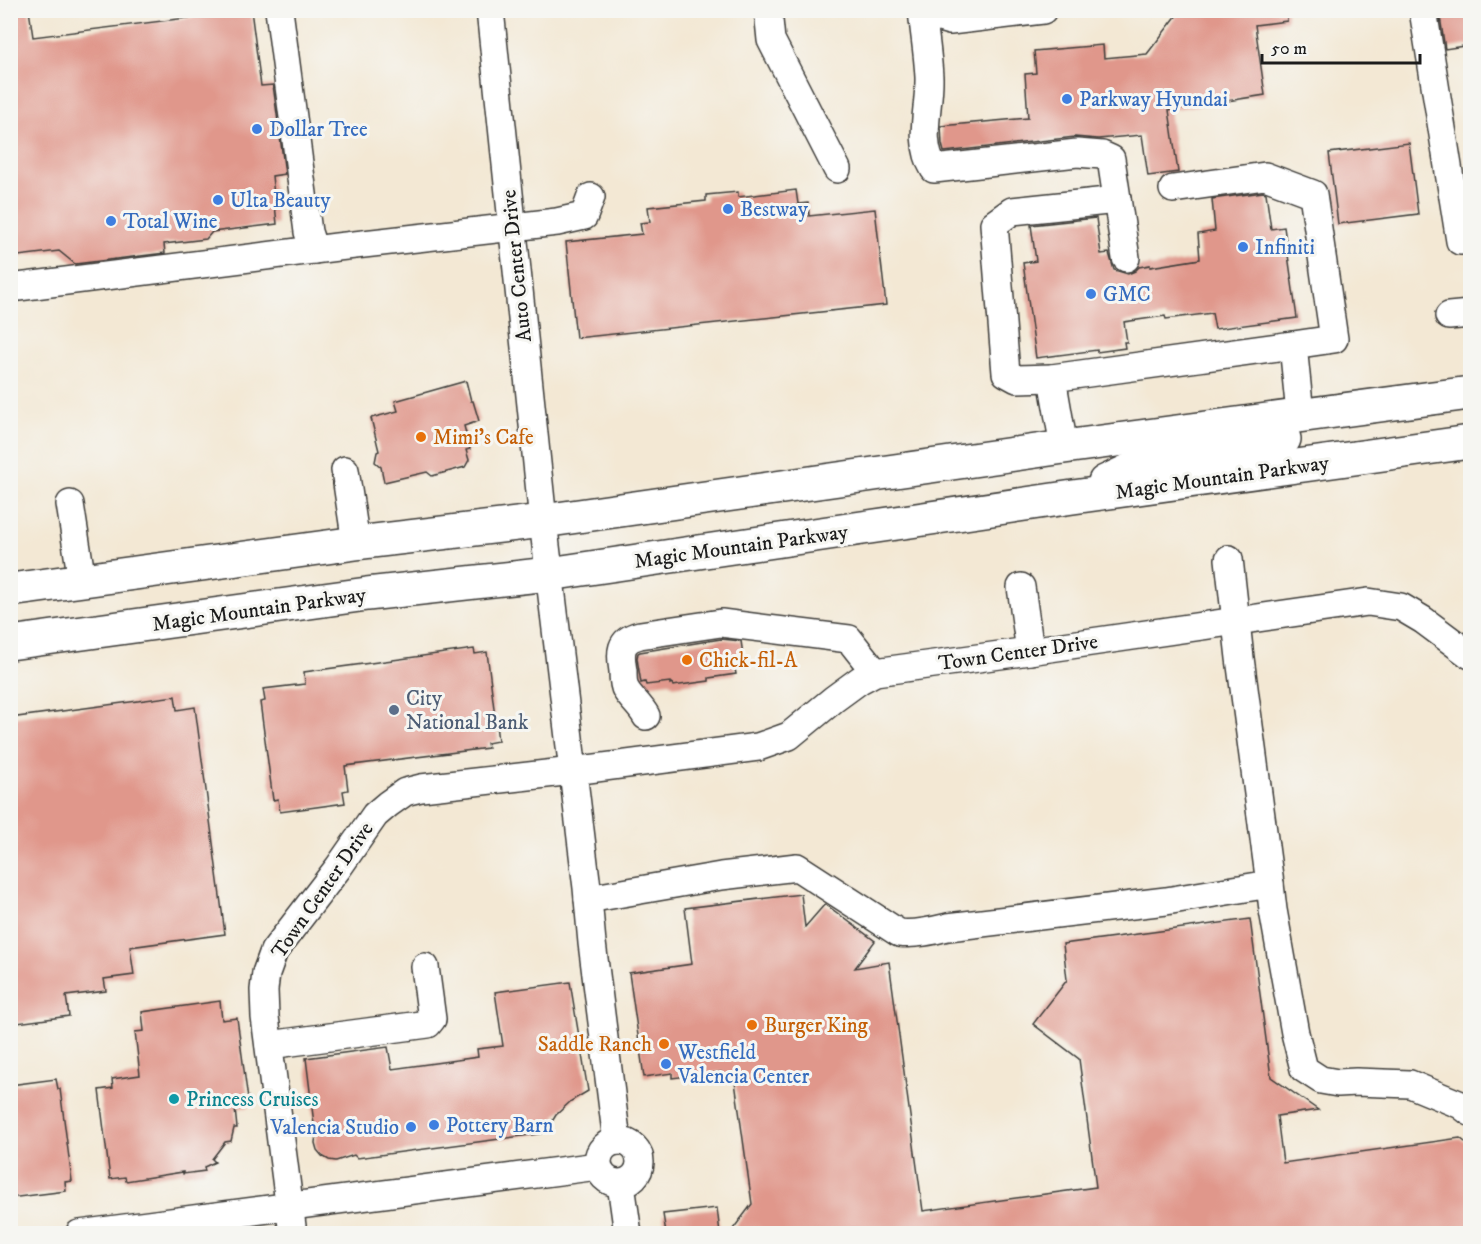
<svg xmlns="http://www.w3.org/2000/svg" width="1481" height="1244" viewBox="0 0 1481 1244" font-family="'IM FELL DW Pica',serif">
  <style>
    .building { fill: #e0978b }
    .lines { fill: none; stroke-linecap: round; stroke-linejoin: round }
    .minor-casing { stroke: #3c3b38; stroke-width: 30 }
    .major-casing { stroke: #3c3b38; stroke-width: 36 }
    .minor { stroke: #fff; stroke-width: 27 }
    .major { stroke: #fff; stroke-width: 33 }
    .shop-dot { fill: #3f7fe0; stroke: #f6f6f2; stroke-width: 2 }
    .food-dot { fill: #e8710a; stroke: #f6f6f2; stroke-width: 2 }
    .service-dot { fill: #5c6f8a; stroke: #f6f6f2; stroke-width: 2 }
    .culture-dot { fill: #0f9aa8; stroke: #f6f6f2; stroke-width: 2 }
    .labels { text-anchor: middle; stroke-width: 6; stroke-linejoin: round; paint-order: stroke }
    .shop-label { font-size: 21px; fill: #366cbe; stroke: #f6f6f2; text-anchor: start }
    .street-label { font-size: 21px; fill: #1c1c1c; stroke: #f6f6f2 }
    .food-label { font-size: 21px; fill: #c56008; stroke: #f6f6f2; text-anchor: start }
    .service-label { font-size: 21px; fill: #4e5e75; stroke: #f6f6f2; text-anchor: start }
    .culture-label { font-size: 21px; fill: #0d838f; stroke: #f6f6f2; text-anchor: start }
  </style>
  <rect width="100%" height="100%" fill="#f6f6f2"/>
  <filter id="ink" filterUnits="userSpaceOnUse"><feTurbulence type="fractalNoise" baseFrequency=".0167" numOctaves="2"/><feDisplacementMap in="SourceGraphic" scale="12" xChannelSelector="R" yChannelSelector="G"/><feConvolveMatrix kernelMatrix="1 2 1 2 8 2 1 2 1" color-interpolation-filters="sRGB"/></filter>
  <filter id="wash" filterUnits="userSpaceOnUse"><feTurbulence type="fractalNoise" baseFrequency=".008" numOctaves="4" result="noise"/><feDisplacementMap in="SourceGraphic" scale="24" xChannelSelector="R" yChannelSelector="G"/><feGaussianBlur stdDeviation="1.35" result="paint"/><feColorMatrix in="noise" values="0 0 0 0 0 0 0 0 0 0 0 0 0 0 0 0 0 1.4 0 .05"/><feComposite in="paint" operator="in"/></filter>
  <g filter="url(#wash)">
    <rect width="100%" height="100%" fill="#f3e8d4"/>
    <g id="blocks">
      <g class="building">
        <path d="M10,10H29L33,37L251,10L261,86L273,85L285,174L272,176L277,224L212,232L206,239L164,244L165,253L75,264L59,251L10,257Z"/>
        <path d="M1181,10H1287V21L1255,25L1265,95L1169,110L1178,172L1148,176L1142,135L1098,139L1075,137L944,152L942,144L941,126L1028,118L1025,74L1036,73L1034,51L1103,45L1104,58L1147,54Z"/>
        <path d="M1439,10H1470V45L1445,49Z"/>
        <path d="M1409,143L1418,214L1338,224L1329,153Z"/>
        <path d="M796,190L798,204L808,203L809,216L875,209L886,305L576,338L566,242L642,234L640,223L650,222L648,207L706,201V195L738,192V197Z"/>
        <path d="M1263,192L1266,193L1271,229L1284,227L1297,318L1215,329L1212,313L1166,319L1165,316L1124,322L1127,342H1124L1125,348L1097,352V350L1036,358L1023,263L1036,261L1031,225L1096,218L1101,254L1109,253L1114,270L1128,274L1135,271L1139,267L1150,265V267L1200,259L1198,234L1215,231L1212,199Z"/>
        <path d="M466,381L471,401H473L479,421L464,426L470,449L466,450L469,460L465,467L432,476L427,472L384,482L381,467L375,462L377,452L379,451L371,418L398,411L395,401Z"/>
        <path d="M721,639L741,641L744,662L734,663L736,674L709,678V681L673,686L672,683L670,684V682L646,685L645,682L641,683L637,658L638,653L640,652Z"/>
        <path d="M474,649L475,654L487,652L498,741L487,743L488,748L345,766L348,790L343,791L345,803L280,812L278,799L273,800L260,702L265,701L263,689L305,684L304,672Z"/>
        <path d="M175,696L177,710L195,707L225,934L130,947L134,975L104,979L106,991L66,996L69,1016L10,1024V718Z"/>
        <path d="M801,894L805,927L825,904L875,941L855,968L889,962L923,1211L1096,1187L1079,1059L1033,1024L1067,980L1063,944L1250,919L1271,1077L1318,1110L1277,1116L1283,1163L1460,1138L1470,1146V1233H730L752,1204L735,1082L721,1072L672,1078V1073L644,1077L629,973L692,964L685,908Z"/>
        <path d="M570,982L588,1091L571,1101L556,1115L545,1133L357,1158L354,1155L336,1161L329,1160L322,1156L317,1150L315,1143L317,1126L314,1124L306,1058L388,1047L392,1069L478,1057L477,1049L503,1046L495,992Z"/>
        <path d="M220,1001L222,1020L237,1018L249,1107L235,1109L237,1128H234L231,1141L225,1142L212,1159L215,1162L204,1167L205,1171L183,1174V1172L126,1181L125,1177L110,1179L99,1090L113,1088L112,1079L140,1075L135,1032L144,1031L142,1012Z"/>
        <path d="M56,1079L58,1089H60L72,1181L65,1182L66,1191L10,1198V1085Z"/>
        <path d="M717,1208L720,1233H666L663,1214Z"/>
      </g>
    </g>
  </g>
  <g filter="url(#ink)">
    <use href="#blocks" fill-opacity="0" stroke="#3c3b38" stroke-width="1.5"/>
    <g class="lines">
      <g class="minor-casing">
        <g id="minor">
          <path d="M279,10L308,232L314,250"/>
          <path d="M490,10L543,521L587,888L592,943L617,1141"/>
          <path d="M768,10L771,40L837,169"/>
          <path d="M922,10C924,32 928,55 929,77C930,107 917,141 934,169L1077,153L1102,155L1111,159L1126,258"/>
          <path d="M927,10L929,15L950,21L1043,10"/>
          <path d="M1423,10L1460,241L1470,240"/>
          <path d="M1173,189L1265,176L1313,194L1334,339L1293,345"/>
          <path d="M10,288L337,247L557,222L584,216L591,197"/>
          <path d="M1449,316L1470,314"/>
          <path d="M1052,378L1017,379L1006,373L994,224L1012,211L1117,200"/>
          <path d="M1064,447L1052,378L1293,345L1300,414"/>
          <path d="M345,470L356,543"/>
          <path d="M70,504L82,581"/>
          <path d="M1229,559L1240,658L1270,884"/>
          <path d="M1021,587L1030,651"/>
          <path d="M646,716C640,705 632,700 626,690C623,685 623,677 623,671C620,653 619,640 640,635L721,623L849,639L875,672"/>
          <path d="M588,899L721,876L797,867L899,933C915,935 932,931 948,927L1166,901L1270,884L1273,910L1295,1033L1304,1069L1321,1080L1338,1083L1356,1082L1410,1084L1461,1105L1470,1112"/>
          <path d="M269,1045L428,1024L432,1019L425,967"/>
          <circle cx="619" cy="1162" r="21"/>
          <path d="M621,1184L628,1234"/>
          <path d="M79,1234L598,1166"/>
          <path d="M293,1234L265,1017L264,990L266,973L274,951L338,868L375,815L388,804L405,792L421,788L573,771L758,747L789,736L834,699L860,680L875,672L1022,652L1368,602L1401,607L1423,620L1470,655"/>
        </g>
      </g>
      <g class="major-casing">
        <g id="major">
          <path d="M1105,482L1152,460L1284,439"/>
          <path d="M10,590L356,543L543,521L1064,447L1470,393"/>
          <path d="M10,643L367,594L549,574L1073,497L1470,442"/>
        </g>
      </g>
      <use href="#minor" class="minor"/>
      <use href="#major" class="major"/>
    </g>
  </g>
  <g class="shop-dot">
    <circle cx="1067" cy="99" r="6"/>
    <circle cx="257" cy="129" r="6"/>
    <circle cx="218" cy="200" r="6"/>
    <circle cx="728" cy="209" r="6"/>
    <circle cx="111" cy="221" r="6"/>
    <circle cx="1243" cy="247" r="6"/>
    <circle cx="1091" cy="294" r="6"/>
    <circle cx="666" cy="1064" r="6"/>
    <circle cx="434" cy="1125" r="6"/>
    <circle cx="411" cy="1127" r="6"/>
  </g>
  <g class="food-dot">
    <circle cx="421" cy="437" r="6"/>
    <circle cx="687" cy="660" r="6"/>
    <circle cx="752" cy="1025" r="6"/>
    <circle cx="664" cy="1044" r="6"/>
  </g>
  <circle class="service-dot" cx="394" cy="710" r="6"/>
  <circle class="culture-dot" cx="174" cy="1099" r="6"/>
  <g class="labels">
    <g class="shop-label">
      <text x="1079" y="106">Parkway Hyundai</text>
      <text x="269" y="136">Dollar Tree</text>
      <text x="230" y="207">Ulta Beauty</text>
      <text x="740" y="216">Bestway</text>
      <text x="123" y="228">Total Wine</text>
      <text x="1255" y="254">Infiniti</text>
      <text x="1103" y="301">GMC</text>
      <text x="678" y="1059">Westfield<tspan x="678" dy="24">Valencia Center</tspan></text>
      <text x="446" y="1132">Pottery Barn</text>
      <text x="399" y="1134" text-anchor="end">Valencia Studio</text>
    </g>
    <g class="street-label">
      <text transform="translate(516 266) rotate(-96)" y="7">Auto Center Drive</text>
      <text transform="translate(1222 477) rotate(-8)" y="7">Magic Mountain Parkway</text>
      <text transform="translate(741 546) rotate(-8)" y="7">Magic Mountain Parkway</text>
      <text transform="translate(259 609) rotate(-8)" y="7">Magic Mountain Parkway</text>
      <text transform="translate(1018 652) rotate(-8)" y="7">Town Center Drive</text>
      <text transform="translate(322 890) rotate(-55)" y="7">Town Center Drive</text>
    </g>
    <g class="food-label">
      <text x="433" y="444">Mimi's Cafe</text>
      <text x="699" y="667">Chick-fil-A</text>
      <text x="764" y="1032">Burger King</text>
      <text x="652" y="1051" text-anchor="end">Saddle Ranch</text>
    </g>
    <g class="service-label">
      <text x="406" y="705">City<tspan x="406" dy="24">National Bank</tspan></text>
    </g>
    <g class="culture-label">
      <text x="186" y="1106">Princess Cruises</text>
    </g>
  </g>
  <rect width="1481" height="1244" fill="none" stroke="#f6f6f2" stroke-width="36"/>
  <path d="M1262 54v9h158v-9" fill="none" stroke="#1c1c1c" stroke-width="3"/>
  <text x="1271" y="54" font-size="18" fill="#1c1c1c" stroke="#f6f6f2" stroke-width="4.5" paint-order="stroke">50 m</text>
</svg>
